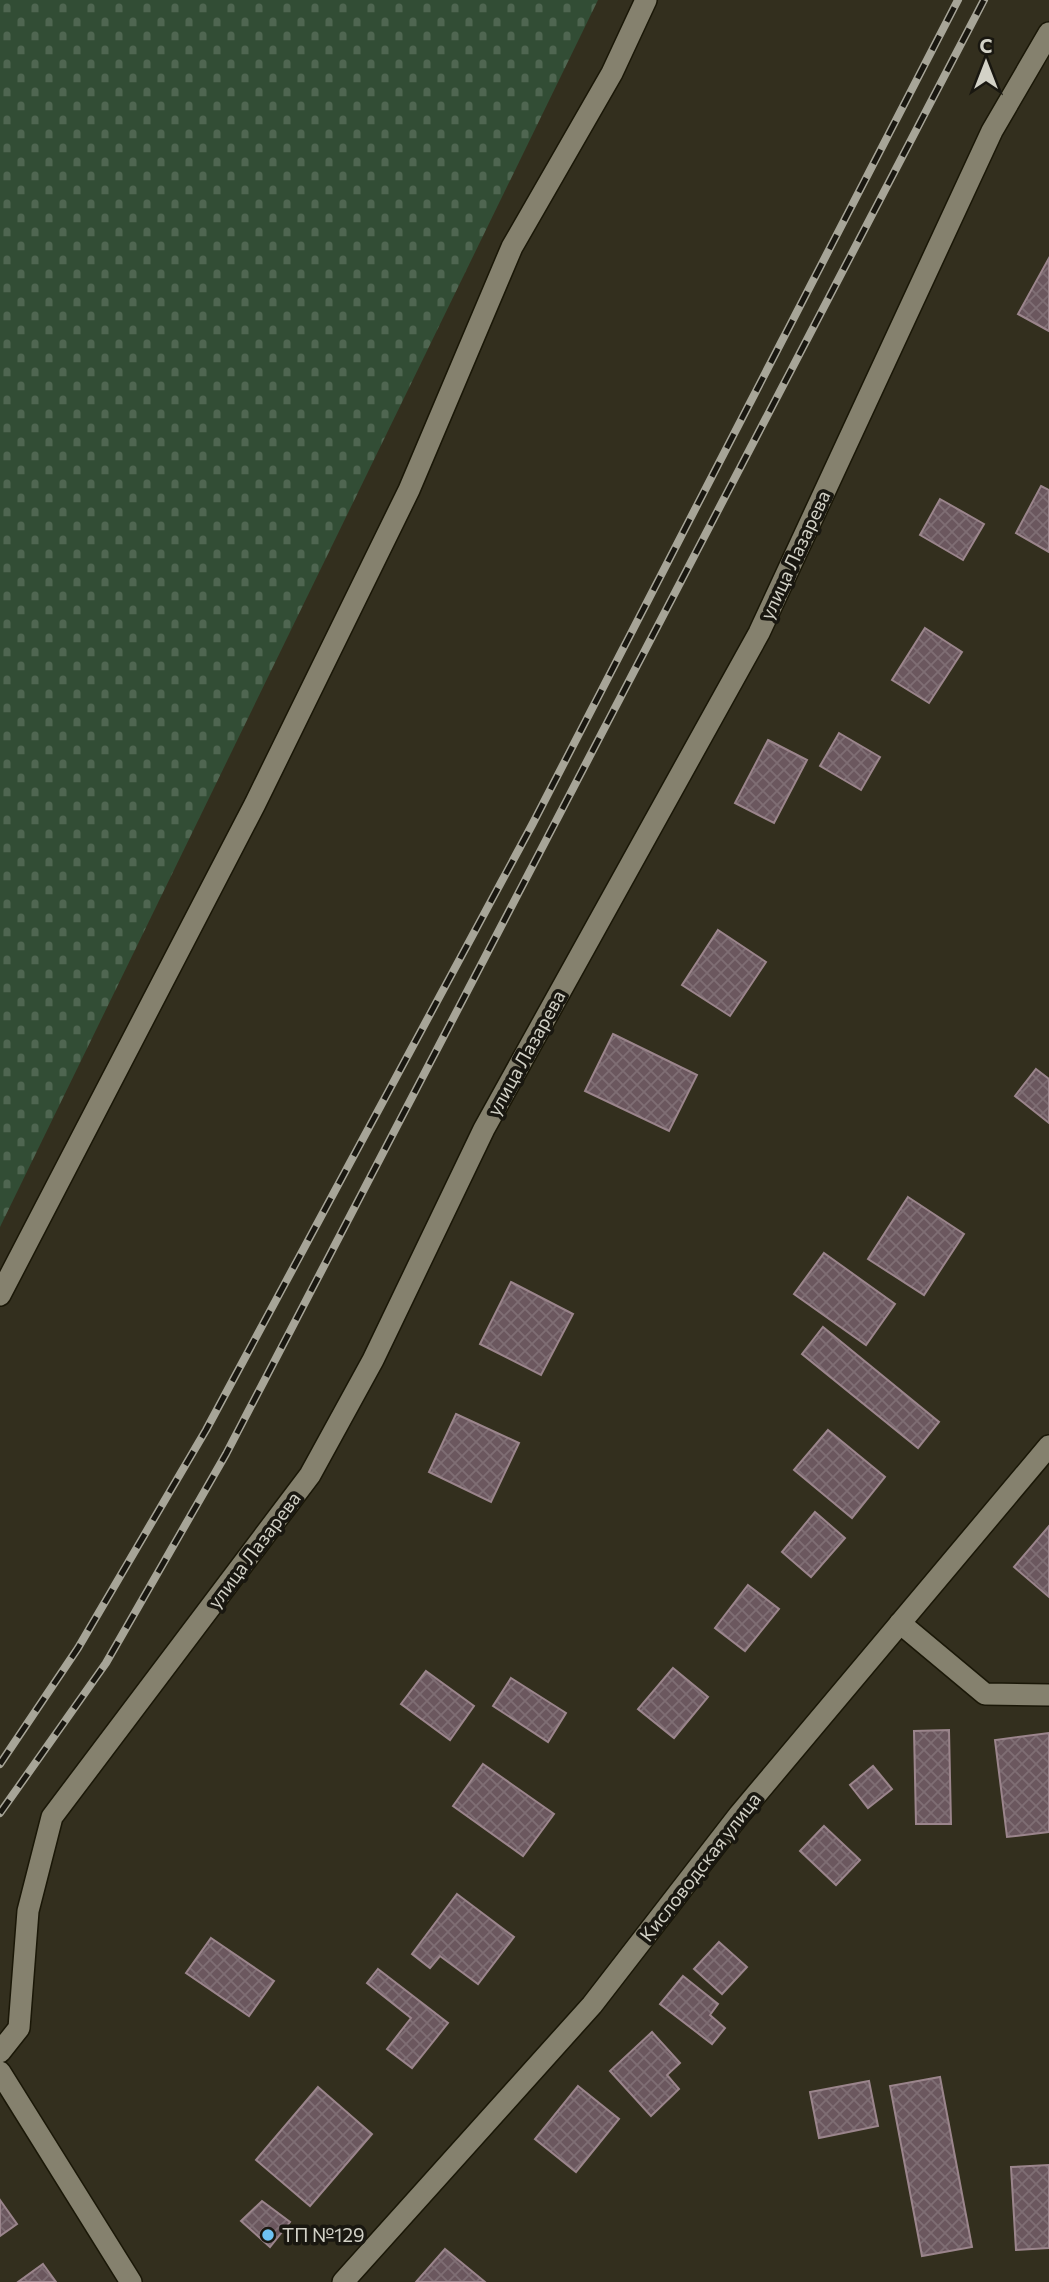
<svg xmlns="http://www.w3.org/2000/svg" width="1049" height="2282" viewBox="0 0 1049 2282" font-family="Commissioner,sans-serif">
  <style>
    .cemetery { fill: url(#cemetery-stones) }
    .building { fill: url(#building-cross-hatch); stroke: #9b858c; stroke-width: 2 }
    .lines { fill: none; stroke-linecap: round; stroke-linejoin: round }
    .minor-casing { stroke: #1a1707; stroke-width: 24 }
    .minor { stroke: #85816e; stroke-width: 21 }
    .rail-casing { stroke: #a7a598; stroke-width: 8 }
    .rail { stroke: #191710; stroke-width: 5; stroke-dasharray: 16; stroke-linecap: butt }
    .poi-dot { fill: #6ec2f3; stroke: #191710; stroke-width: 2.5 }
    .labels { text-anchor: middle; stroke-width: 7; stroke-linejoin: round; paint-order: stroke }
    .street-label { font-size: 19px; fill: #d3d2c7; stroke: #191710 }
    .poi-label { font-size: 19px; fill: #d3d2c7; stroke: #191710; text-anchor: start }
  </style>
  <defs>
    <pattern id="cemetery-stones" width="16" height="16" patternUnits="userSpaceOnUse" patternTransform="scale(1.75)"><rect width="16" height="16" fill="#324d35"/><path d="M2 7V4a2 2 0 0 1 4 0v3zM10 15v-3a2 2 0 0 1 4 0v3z" fill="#4f6651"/></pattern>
    <pattern id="building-cross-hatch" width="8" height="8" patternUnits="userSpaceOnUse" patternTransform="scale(1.75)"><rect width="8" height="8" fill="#6b575e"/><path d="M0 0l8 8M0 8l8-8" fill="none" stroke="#7f6e74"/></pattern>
  </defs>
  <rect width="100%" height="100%" fill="#332f1e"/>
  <path class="cemetery" d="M0,0H598L0,1227Z"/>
  <g class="building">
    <path d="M1049,258V331L1018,314Z"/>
    <path d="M1041,486L1049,490V552L1016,533Z"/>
    <path d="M940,499L984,524L963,560L920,535Z"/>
    <path d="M925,628L962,652L929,703L892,680Z"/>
    <path d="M839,733L880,757L861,790L820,766Z"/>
    <path d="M768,740L807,760L774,823L735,803Z"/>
    <path d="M718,930L766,962L730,1016L682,985Z"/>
    <path d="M613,1034L697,1075L669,1131L585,1091Z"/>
    <path d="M1036,1069L1049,1079V1123L1015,1096Z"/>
    <path d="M908,1197L964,1234L924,1295L868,1259Z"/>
    <path d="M824,1253L895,1304L866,1345L794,1294Z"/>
    <path d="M511,1282L573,1314L541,1375L480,1344Z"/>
    <path d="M823,1327L939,1422L918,1448L802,1354Z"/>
    <path d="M456,1414L519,1443L491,1502L429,1472Z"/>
    <path d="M828,1430L885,1477L852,1518L794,1470Z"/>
    <path d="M815,1512L845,1538L811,1577L782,1552Z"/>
    <path d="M1049,1526V1597L1014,1567Z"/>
    <path d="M748,1585L779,1609L745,1651L715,1628Z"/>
    <path d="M673,1668L708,1697L674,1738L638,1709Z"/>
    <path d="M426,1671L474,1706L450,1740L401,1704Z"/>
    <path d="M511,1678L566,1713L548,1742L493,1706Z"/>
    <path d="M949,1730L951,1824H916L914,1731Z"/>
    <path d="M1049,1733V1832L1007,1837L995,1740Z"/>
    <path d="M483,1764L554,1814L523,1856L453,1806Z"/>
    <path d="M873,1766L892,1789L868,1808L850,1785Z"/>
    <path d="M824,1826L860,1860L836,1885L800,1851Z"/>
    <path d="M457,1894L514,1937L478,1984L440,1956L430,1968L412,1954Z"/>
    <path d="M211,1938L274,1981L249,2016L186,1973Z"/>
    <path d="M719,1942L747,1967L722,1994L694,1969Z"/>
    <path d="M378,1969L448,2023L412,2068L387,2049L411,2018L367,1983Z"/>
    <path d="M683,1976L718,2004L710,2015L725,2028L712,2044L660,2004Z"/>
    <path d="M652,2032L680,2063L667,2075L679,2089L651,2116L610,2071Z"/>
    <path d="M940,2077L972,2247L922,2256L890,2086Z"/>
    <path d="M869,2081L878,2126L819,2138L810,2092Z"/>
    <path d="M578,2086L619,2119L576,2172L535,2139Z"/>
    <path d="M318,2087L372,2134L310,2206L256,2160Z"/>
    <path d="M1049,2165V2248L1016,2250L1011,2167Z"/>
    <path d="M0,2200L17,2224L0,2236Z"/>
    <path d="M262,2201L290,2222L270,2247L241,2221Z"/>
    <path d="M445,2249L485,2282H416Z"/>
    <path d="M43,2264L56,2282H18Z"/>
  </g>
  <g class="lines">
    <g class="minor-casing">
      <g id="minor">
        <path d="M0,1295L255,804L409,490L512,247L612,73L646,0"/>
        <path d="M900,1623L985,1694L1049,1695"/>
        <path d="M0,2052L19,2028L28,1911L52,1817L310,1475L373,1360L484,1129L759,633L992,131L1049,33"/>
        <path d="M0,2072L131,2282"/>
        <path d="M343,2282L592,2005L739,1815L1049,1446"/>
      </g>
    </g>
    <use href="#minor" class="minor"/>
    <g class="rail-casing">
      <g id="rail">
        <path d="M0,1764L78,1648L206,1430L532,825L958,0"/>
        <path d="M0,1813L106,1663L226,1454L984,0"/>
      </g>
    </g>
    <use href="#rail" class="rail"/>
  </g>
  <circle class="poi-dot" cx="268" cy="2235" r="7"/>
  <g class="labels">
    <g class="street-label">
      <text transform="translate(795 555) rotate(-65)" y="7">улица Лазарева</text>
      <text transform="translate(526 1053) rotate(-61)" y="7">улица Лазарева</text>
      <text transform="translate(254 1550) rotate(-53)" y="7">улица Лазарева</text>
      <text transform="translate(700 1867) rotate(-52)" y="7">Кисловодская улица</text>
    </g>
    <g class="poi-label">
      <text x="282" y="2242">ТП №129</text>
    </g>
  </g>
  <g transform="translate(986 63)" stroke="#191710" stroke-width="5" paint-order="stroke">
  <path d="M0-5L12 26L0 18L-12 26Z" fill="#d3d2c7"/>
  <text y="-10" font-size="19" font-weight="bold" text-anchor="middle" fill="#d3d2c7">С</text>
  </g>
</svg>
